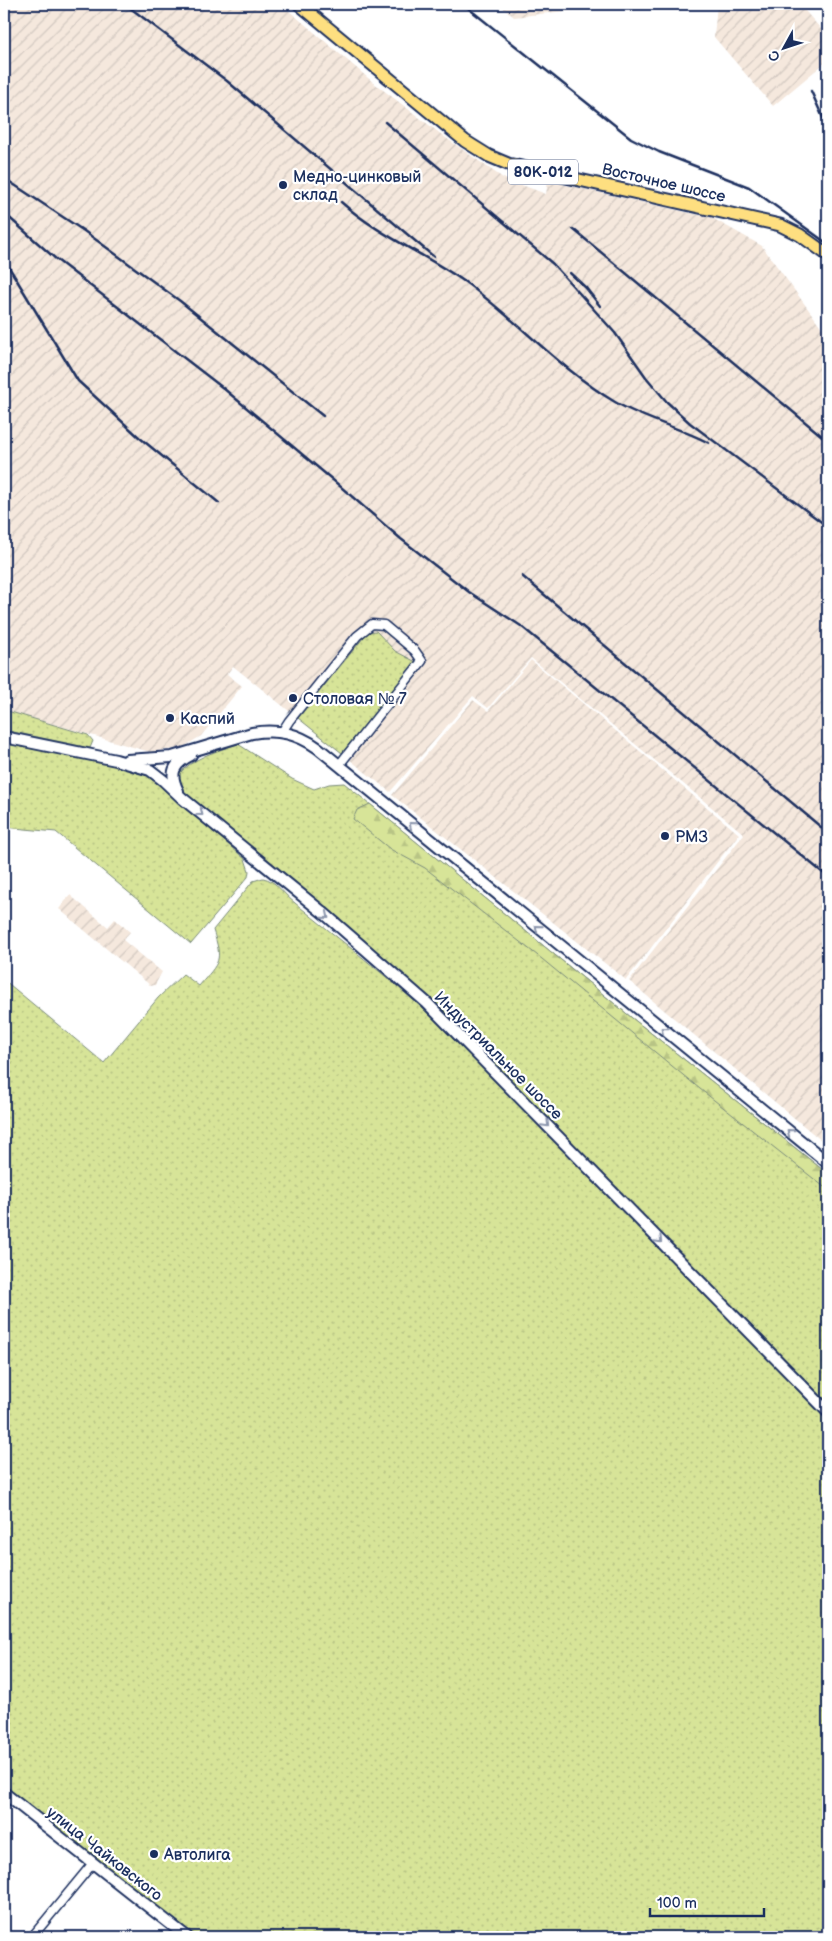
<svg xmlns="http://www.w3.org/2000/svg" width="832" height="1941" viewBox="0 0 832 1941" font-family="'Balsamiq Sans',sans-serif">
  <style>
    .industrial { fill: url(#industrial-furrows) }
    .green { fill: url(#green-dots); stroke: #798a7b }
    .forest { fill: url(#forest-firs); stroke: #798a7b }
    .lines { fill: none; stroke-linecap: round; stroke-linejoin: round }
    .street-casing { stroke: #1b2f5e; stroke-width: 11 }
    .secondary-casing { stroke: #1b2f5e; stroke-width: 14 }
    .primary-casing { stroke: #1b2f5e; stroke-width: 15 }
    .street { stroke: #fff; stroke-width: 8 }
    .secondary { stroke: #fff; stroke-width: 10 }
    .primary { stroke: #fedf80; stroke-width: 11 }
    .rail { stroke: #1b2f5e; stroke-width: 2.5 }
    .oneway { stroke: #8d97ae }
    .poi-dot { fill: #1b2f5e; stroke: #fff; stroke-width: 2 }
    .labels { text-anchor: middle; stroke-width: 4.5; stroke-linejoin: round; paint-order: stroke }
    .shield { fill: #fff; stroke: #5f6d8e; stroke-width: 1 }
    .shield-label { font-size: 15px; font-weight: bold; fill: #1b2f5e }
    .poi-label { font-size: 16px; fill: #1b2f5e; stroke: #fff; text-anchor: start }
    .street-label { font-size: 16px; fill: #1b2f5e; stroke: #fff }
  </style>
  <defs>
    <pattern id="industrial-furrows" width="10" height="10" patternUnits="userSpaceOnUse" patternTransform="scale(1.25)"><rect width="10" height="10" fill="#f5e8dd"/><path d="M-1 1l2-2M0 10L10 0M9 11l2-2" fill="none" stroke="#d1c7c0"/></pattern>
    <pattern id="green-dots" width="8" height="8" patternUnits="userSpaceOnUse" patternTransform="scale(1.25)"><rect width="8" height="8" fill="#d7e498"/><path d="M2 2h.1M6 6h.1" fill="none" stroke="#b8c485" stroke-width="1.8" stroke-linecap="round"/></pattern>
    <pattern id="forest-firs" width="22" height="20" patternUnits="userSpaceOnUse" patternTransform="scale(1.25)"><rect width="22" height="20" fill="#d7e498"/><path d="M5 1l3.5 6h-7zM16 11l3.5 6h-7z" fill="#b8c485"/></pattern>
  </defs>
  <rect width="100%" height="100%" fill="#fff"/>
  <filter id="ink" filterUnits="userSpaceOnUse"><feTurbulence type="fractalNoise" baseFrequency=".02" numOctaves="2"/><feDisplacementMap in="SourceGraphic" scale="10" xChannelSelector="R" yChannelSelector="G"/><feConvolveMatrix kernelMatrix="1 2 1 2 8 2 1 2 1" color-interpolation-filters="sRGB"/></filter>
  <g filter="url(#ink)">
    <g class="industrial">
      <path d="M4,4H281L374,83L446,138L503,178L546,194L548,181L712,218L762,246L828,336V1146L629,981L744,834L531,658L488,708L473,696L390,792L233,666L227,674L242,686L201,736L182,748L150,752L4,710Z"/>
      <path d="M499,4H625L514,17Z"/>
      <path d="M717,4H799L828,37V60L773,106L714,37Z"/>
      <path d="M531,660L739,834L626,980L392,795L473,700L488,711Z"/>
      <path d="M70,895L108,927L115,919L130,932L123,940L162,972L155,985L151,986L59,909Z"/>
    </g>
    <g class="green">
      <path d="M376,631L395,651L416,662L342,753L298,718L368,632Z"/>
      <path d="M4,710L88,735L93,741L90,748L4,730Z"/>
      <path d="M4,742L130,768L146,774L245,859L249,871L248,877L191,944L56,832L4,827Z"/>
      <path d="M238,744L292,779L314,789L329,784L344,783L632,1018L828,1174V1405L433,1003L184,795L178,784L177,776C192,758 216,751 238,744Z"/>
      <path d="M263,878C276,880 284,895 295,903C341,941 389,977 433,1018L828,1419V1937H196L4,1786V980L104,1063L158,998L183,974L199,986C220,961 223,962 213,930L253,881Z"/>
    </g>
    <path class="forest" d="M370,804L632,1018L828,1174V1190L700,1089L542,959L425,868L390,849L353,819L357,810Z"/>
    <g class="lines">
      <g class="street-casing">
        <g id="street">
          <path d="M282,732L289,721L357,636L372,624L384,625L415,651L422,661L339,765"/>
          <path d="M32,1937L93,1863"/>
        </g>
      </g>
      <g class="secondary-casing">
        <g id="secondary">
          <path d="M4,737L116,760L150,770L163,780L182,798L326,915L427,1003L828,1412"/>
          <path d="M127,760L172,757L252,733C278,729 297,733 318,748L828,1163"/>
          <path d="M178,791C169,773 173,764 191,755"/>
          <path d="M4,1793L187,1937"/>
        </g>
      </g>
      <g class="primary-casing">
        <path id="primary" d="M299,4L465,141L489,156L508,164L780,225L800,235L828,255"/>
      </g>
      <use href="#street" class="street"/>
      <use href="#secondary" class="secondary"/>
      <use href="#primary" class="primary"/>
      <g class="rail">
        <path d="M125,4L227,81L434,257"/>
        <path d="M463,4L631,138L659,152L749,187L828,244"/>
        <path d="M811,91L828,129"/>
        <path d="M385,122L553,264L615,333L646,377L667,402L690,423L828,527"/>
        <path d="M4,178L84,231L180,301L323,416"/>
        <path d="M341,202C378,235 425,254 465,282C517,320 560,369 615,402C645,420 679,427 709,443"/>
        <path d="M4,213L57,260L223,388L334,481L401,539L469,592L521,626L828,877"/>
        <path d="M573,229L828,441"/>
        <path d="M4,259L78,381L140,438L219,503"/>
        <path d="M570,273L586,288L600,306"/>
        <path d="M522,576L828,833"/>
      </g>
    </g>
    <defs><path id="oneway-chevron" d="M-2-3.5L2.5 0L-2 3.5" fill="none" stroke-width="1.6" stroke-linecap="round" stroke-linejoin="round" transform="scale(1.25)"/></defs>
    <g class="oneway">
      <use href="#oneway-chevron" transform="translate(200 813) rotate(39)"/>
      <use href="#oneway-chevron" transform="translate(412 825) rotate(-141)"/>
      <use href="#oneway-chevron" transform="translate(326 916) rotate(40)"/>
      <use href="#oneway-chevron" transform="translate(538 928) rotate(-141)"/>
      <use href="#oneway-chevron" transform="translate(664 1030) rotate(-141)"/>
      <use href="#oneway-chevron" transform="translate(546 1124) rotate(46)"/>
      <use href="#oneway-chevron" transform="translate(790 1132) rotate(-141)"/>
      <use href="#oneway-chevron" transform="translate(659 1240) rotate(46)"/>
    </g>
  </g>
  <g class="poi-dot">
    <circle cx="283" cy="185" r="5"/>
    <circle cx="293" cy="698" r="5"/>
    <circle cx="170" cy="718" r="5"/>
    <circle cx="665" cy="836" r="5"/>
    <circle cx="154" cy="1854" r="5"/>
  </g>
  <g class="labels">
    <rect class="shield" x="508" y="159.5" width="70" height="25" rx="4"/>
    <g class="shield-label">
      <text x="543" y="177">80К-012</text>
    </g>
    <g class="poi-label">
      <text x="293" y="182">Медно-цинковый<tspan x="293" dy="18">склад</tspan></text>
      <text x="303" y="704">Столовая № 7</text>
      <text x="180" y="724">Каспий</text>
      <text x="675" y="842">РМЗ</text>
      <text x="164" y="1860">Автолига</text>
    </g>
    <g class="street-label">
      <text transform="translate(664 182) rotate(13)" y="6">Восточное шоссе</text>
      <text transform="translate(499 1055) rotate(45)" y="6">Индустриальное шоссе</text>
      <text transform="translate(105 1853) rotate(38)" y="6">улица Чайковского</text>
    </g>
  </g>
  <rect width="832" height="1941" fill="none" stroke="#fff" stroke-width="20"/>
  <rect x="10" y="10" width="812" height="1921" fill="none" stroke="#1b2f5e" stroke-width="2" filter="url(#ink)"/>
  <g transform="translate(784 48) rotate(230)" stroke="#ffffff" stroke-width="4" paint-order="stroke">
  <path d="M0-4L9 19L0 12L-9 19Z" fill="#1b2f5e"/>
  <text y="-8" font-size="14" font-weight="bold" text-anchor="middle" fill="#1b2f5e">С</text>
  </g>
  <path d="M650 1908v8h114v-8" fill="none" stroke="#1b2f5e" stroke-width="2.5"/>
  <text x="657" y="1908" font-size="15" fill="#1b2f5e" stroke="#ffffff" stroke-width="4" paint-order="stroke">100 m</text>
</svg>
